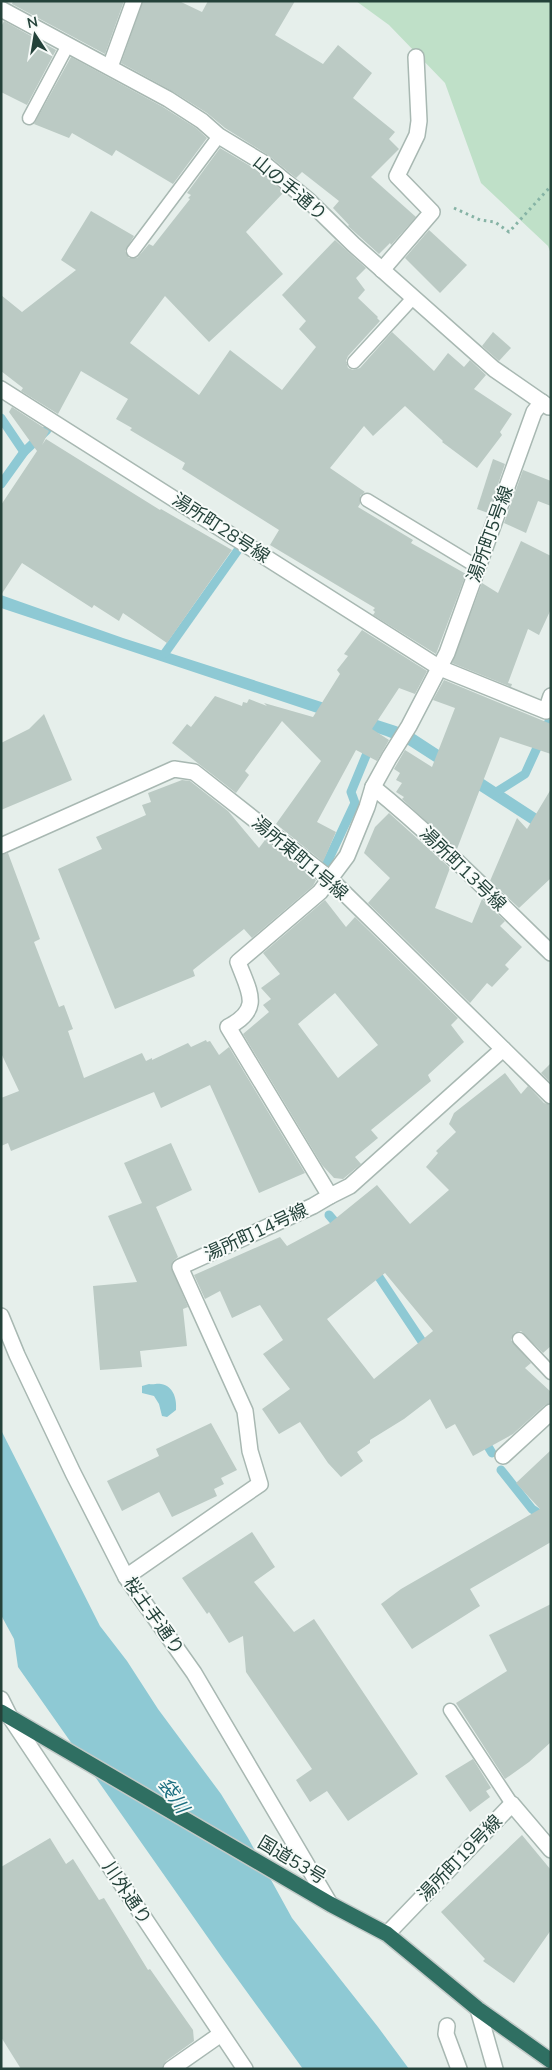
<svg xmlns="http://www.w3.org/2000/svg" width="552" height="2070" viewBox="0 0 552 2070" font-family="Mulish,'Noto Sans JP',sans-serif">
  <style>
    .green { fill: #bfe0c8 }
    .water { fill: #8ec9d4 }
    .lines { fill: none; stroke-linecap: round; stroke-linejoin: round }
    .stream { stroke: #8ec9d4; stroke-width: 9 }
    .building { fill: #bbcac4; fill-rule: evenodd }
    .lane-casing { stroke: #a8b8b2; stroke-width: 15 }
    .street-casing { stroke: #a8b8b2; stroke-width: 18 }
    .highway-casing { stroke: #c2cac8; stroke-width: 18 }
    .path { stroke: #86b3a5; stroke-width: 3; stroke-dasharray: 2.5 4; stroke-linecap: butt }
    .lane { stroke: #fff; stroke-width: 12 }
    .street { stroke: #fff; stroke-width: 15 }
    .highway { stroke: #2f6f62; stroke-width: 15 }
    .labels { text-anchor: middle; stroke-width: 4; stroke-linejoin: round; paint-order: stroke }
    .street-label { font-size: 18px; fill: #24423a; stroke: #f7fbf9 }
    .water-label { font-size: 19px; font-style: italic; fill: #1c6f80; stroke: #f7fbf9 }
  </style>
  <rect width="100%" height="100%" fill="#e6efeb"/>
  <path class="green" d="M356,1H551V254L548,246L481,183L445,83L389,25Z"/>
  <g class="water">
    <path d="M1,595L123,638L396,726L413,733L551,823V837L408,745L386,736L1,608Z"/>
    <path d="M149,1384C154,1385 157,1383 161,1384C174,1386 177,1400 176,1410L167,1417L162,1416L159,1404L154,1396L142,1393V1386Z"/>
    <path d="M1,1430L100,1626L127,1661L158,1709L221,1794L248,1838L292,1918L378,2027L409,2069H303L223,1959L18,1667L14,1639L1,1615Z"/>
  </g>
  <g class="lines">
    <g class="stream">
      <path d="M1,418L24,452"/>
      <path d="M1,484L24,452L47,430"/>
      <path d="M165,653L238,550"/>
      <path d="M498,791L525,774L551,717"/>
      <path d="M325,867L355,803L351,792L370,746"/>
      <path d="M329,1215L341,1229"/>
      <path d="M373,1268L427,1349"/>
      <path d="M483,1438L492,1453"/>
      <path d="M501,1470L532,1509L544,1517"/>
    </g>
  </g>
  <g class="building">
    <path d="M13,1H124L105,54L12,4Z"/>
    <path d="M143,1H179L202,12L208,1H295L275,35L323,64L338,45L372,73L353,98L395,132L389,139L399,149L371,177L416,217L391,245L390,243L379,254L348,226L349,225L333,208L339,201L302,172L296,178L268,155L225,128L207,113L172,91L121,63Z"/>
    <path d="M4,21L56,50L27,105L1,92V27Z"/>
    <path d="M71,57L163,107L196,128L207,138L173,184L116,150L112,156L72,133L69,138L34,124Z"/>
    <path d="M220,148L257,170L284,192L246,232L283,274L209,342L165,296L130,343L199,395L230,350L282,390L316,347L299,329L306,321L282,295L335,240L366,268L356,278L365,290L358,298L378,317L377,318L380,321L348,356L346,361L348,368L353,370L360,368L392,332L434,371L448,353L464,367L470,360L486,375L474,389L512,414L500,432L502,435L477,468L442,442L443,441L405,406L373,436L364,426L330,468L365,492L360,496V504L358,507L413,540L411,543L466,574L436,654L373,615L375,612L373,610L375,608L270,545L279,530L182,469L185,463L130,430L132,428L116,419L128,399L81,371L58,414L21,391L23,388L1,371V295L22,312L76,270L61,260L91,211L134,236L125,251L129,258H137L149,244L153,246L190,199L188,198L191,195L187,193Z"/>
    <path d="M429,230L467,265L440,293L405,258Z"/>
    <path d="M493,332L511,348L499,361L482,346Z"/>
    <path d="M12,407L49,431L42,445L46,439L160,510L161,509L232,550L167,643L123,613L119,621L94,605L92,608L22,563L1,595V505L37,451L9,412Z"/>
    <path d="M493,459L505,464L488,513L477,509Z"/>
    <path d="M523,470L551,481V506L538,501L526,533L504,523Z"/>
    <path d="M521,541L551,556V609L539,635L528,629L508,683L512,684L511,687L452,663L482,583L498,593Z"/>
    <path d="M362,630L427,671L415,694L399,688L372,729L389,740L377,761L356,750L317,822L336,832L323,862L276,824L321,761L282,721L245,771L249,775L236,793L172,743L187,724L191,727L215,696L242,706L243,702L247,703L249,699L267,706L264,703L313,717L340,674L337,670L348,656L344,654Z"/>
    <path d="M444,680L551,724V754L500,737L457,849L402,799L404,797L396,792L402,783L396,780L400,773L394,769L405,750L432,767L455,708L433,700Z"/>
    <path d="M44,714L72,780L1,810V743L29,729Z"/>
    <path d="M182,780L190,781L228,811L259,848L265,840L316,880L313,886L252,938L244,929L193,970L195,976L115,1009L58,869L102,849L96,837L146,815L142,805L151,802L148,793Z"/>
    <path d="M551,789V878L519,908L490,881L517,818L527,829Z"/>
    <path d="M389,813L450,868L435,908L472,923L482,899L505,921L500,926L522,947L505,965L509,969L492,987L487,983L470,1003L368,903L390,878L364,853L375,827Z"/>
    <path d="M8,853L40,939L34,942L59,1007L64,1005L73,1029L68,1031L84,1078L142,1053L146,1061L152,1058V1060L188,1043L191,1047L206,1040L207,1042L210,1041L219,1055L229,1047L305,1173L259,1193L210,1085L161,1108L154,1092L11,1151L8,1143L1,1146V1098L19,1091L1,1053V855Z"/>
    <path d="M325,900L346,927L355,917L458,1018L451,1025L464,1042L428,1075L431,1081L371,1130L378,1138L355,1157L361,1164L343,1179L334,1178L322,1165L243,1034L269,1012L263,1005L271,999L261,988L280,974L263,953ZM335,993L378,1045L338,1078L298,1024Z"/>
    <path d="M551,1063V1083L541,1073Z"/>
    <path d="M505,1073L521,1094L528,1086L544,1103L551,1105V1346L543,1353L521,1331L514,1333L511,1340L531,1363L525,1368L551,1392V1403L545,1405L513,1434L473,1456L455,1424L446,1429L430,1399L404,1419L370,1440V1443L357,1452L363,1461L341,1477L328,1463L300,1422L279,1434L262,1409L290,1389L263,1354L283,1340L260,1305L232,1318L220,1291L205,1299L194,1275L280,1237L287,1246L330,1223L377,1185L410,1224L449,1190L426,1167L438,1153L436,1151L456,1132L449,1124L454,1113ZM385,1273L433,1331L374,1379L327,1319Z"/>
    <path d="M171,1143L192,1190L156,1207L178,1257L173,1261L171,1267L188,1307L183,1309L187,1346L140,1351L142,1367L100,1370L93,1286L137,1282L108,1216L142,1203L124,1163Z"/>
    <path d="M211,1423L237,1470L221,1478L224,1484L214,1489L217,1496L172,1517L159,1492L122,1511L107,1481L159,1456L156,1449Z"/>
    <path d="M551,1450V1542L470,1589L480,1606L412,1649L381,1604L401,1589L540,1509L516,1483Z"/>
    <path d="M252,1532L275,1567L254,1582L294,1632L314,1619L418,1774L348,1821L327,1791L310,1802L296,1780L312,1769L246,1672L243,1636L229,1643L209,1612L207,1614L182,1578Z"/>
    <path d="M551,1604V1742L529,1762L505,1779L456,1703L507,1671L489,1635Z"/>
    <path d="M473,1759L491,1788L486,1791L490,1797L470,1812L445,1776Z"/>
    <path d="M522,1835L551,1870V1930L514,1983L483,1961L485,1959L441,1912Z"/>
    <path d="M50,1838L66,1864L73,1859L99,1900L104,1898L148,1970L150,1969L193,2030L194,2041L166,2061L162,2069H21L1,2037V1867Z"/>
  </g>
  <g class="lines">
    <g class="lane-casing">
      <g id="lane">
        <path d="M29,118L68,45"/>
        <path d="M133,251L219,136"/>
        <path d="M354,362L413,298"/>
        <path d="M367,500L479,568"/>
        <path d="M519,1339L551,1373"/>
        <path d="M450,1710L512,1804"/>
      </g>
    </g>
    <g class="street-casing">
      <g id="street">
        <path d="M1,9L168,99L202,121L219,136L262,162L309,201L353,244L494,369L549,407"/>
        <path d="M110,67L134,1"/>
        <path d="M382,270L432,212L397,176L417,135L419,121L416,57"/>
        <path d="M1,389L440,668L546,711L551,696"/>
        <path d="M373,787C436,838 493,897 551,953"/>
        <path d="M1,846L174,769L194,772L330,879L551,1096"/>
        <path d="M330,1196L350,1186L503,1049"/>
        <path d="M1,1316L17,1355L73,1473L126,1577L194,1673L330,1904"/>
        <path d="M503,1456L551,1412"/>
        <path d="M126,1577L260,1484L250,1451L245,1411L180,1267L313,1206L330,1196L228,1027C263,1009 249,992 238,962L320,892L347,856L367,807L373,787L389,758L409,726L447,653L534,412L542,402"/>
        <path d="M1,1699L10,1717L245,2069"/>
        <path d="M387,1934L512,1804L551,1850"/>
        <path d="M478,2009L495,2069"/>
        <path d="M447,2026L446,2034L459,2069"/>
        <path d="M171,2069L221,2034"/>
      </g>
    </g>
    <g class="highway-casing">
      <path id="highway" d="M1,1712L330,1904L387,1934L478,2009L551,2061"/>
    </g>
    <path class="path" d="M454,208L480,220L495,222L509,232L551,186"/>
    <use href="#lane" class="lane"/>
    <use href="#street" class="street"/>
    <use href="#highway" class="highway"/>
  </g>
  <g class="labels">
    <g class="street-label">
      <text transform="translate(290 188) rotate(40)" y="6">山の手通り</text>
      <text transform="translate(221 528) rotate(33)" y="6">湯所町28号線</text>
      <text transform="translate(490 534) rotate(-70)" y="6">湯所町5号線</text>
      <text transform="translate(300 858) rotate(40)" y="6">湯所東町1号線</text>
      <text transform="translate(463 869) rotate(44)" y="6">湯所町13号線</text>
      <text transform="translate(256 1232) rotate(-25)" y="6">湯所町14号線</text>
      <text transform="translate(154 1616) rotate(55)" y="6">桜土手通り</text>
      <text transform="translate(460 1858) rotate(-46)" y="6">湯所町19号線</text>
      <text transform="translate(292 1860) rotate(31)" y="6">国道53号</text>
      <text transform="translate(127 1893) rotate(56)" y="6">川外通り</text>
    </g>
    <g class="water-label">
      <text transform="translate(174 1795) rotate(56)" y="7">袋川</text>
    </g>
  </g>
  <rect width="552" height="2070" fill="none" stroke="#24423a" stroke-width="5"/>
  <g transform="translate(35 35) rotate(348)" stroke="#f7fbf9" stroke-width="4" paint-order="stroke">
  <path d="M0-4L9 19L0 12L-9 19Z" fill="#24423a"/>
  <text y="-8" font-size="14" font-weight="bold" text-anchor="middle" fill="#24423a">N</text>
  </g>
</svg>
